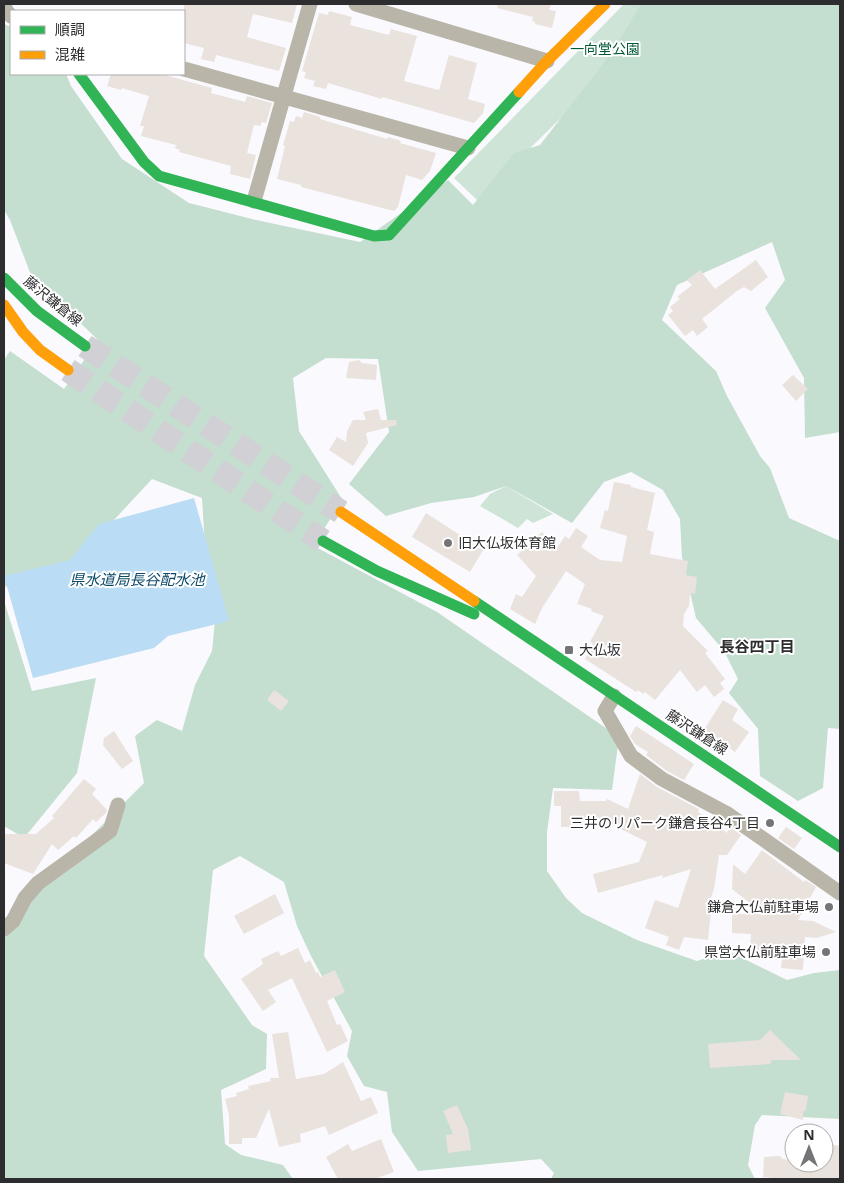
<svg xmlns="http://www.w3.org/2000/svg" width="844" height="1183" viewBox="0 0 844 1183" font-family="'Open Sans','Noto Sans JP',sans-serif">
  <style>
    .green { fill: #cde4d7 }
    .forest { fill: #c4decf }
    .water { fill: #badcf4 }
    .building { fill: #eae2dd }
    .lines { fill: none; stroke-linecap: round; stroke-linejoin: round }
    .primary-tunnel { stroke: #d1d0d5; stroke-width: 24; stroke-dasharray: 24 12; stroke-linecap: butt }
    .street { stroke: #b9b5a9; stroke-width: 15 }
    .fast { stroke: #30b455; stroke-width: 11 }
    .slow { stroke: #ff9f0a; stroke-width: 11 }
    .poi-dot { fill: #757477; stroke: #fff; stroke-width: 2 }
    .labels { text-anchor: middle; stroke-width: 4; stroke-linejoin: round; paint-order: stroke }
    .park-label { font-size: 14px; fill: #005932; stroke: #fff }
    .street-label { font-size: 14px; fill: #2d2c2f; stroke: #fff }
    .poi-label { font-size: 14px; fill: #2d2c2f; stroke: #fff; text-anchor: end }
    .water-label { font-size: 15px; font-style: italic; fill: #0d4a69; stroke: #fff }
    .neighbourhood-label { font-size: 15px; font-weight: bold; fill: #2d2c2f; stroke: #fff }
  </style>
  <rect width="100%" height="100%" fill="#faf9fe"/>
  <g class="green">
    <path d="M624,4H652L618,62L477,200L454,178Z"/>
    <path d="M506,486L553,514L533,523L527,519L518,528L480,506L490,494Z"/>
  </g>
  <g class="forest">
    <path d="M641,4H840V432L805,438L804,378L765,308L785,280L772,242L677,285L662,320L716,371L727,396L760,456L770,468L789,518L840,541V729L828,728L823,788L798,801L760,776L758,729L729,693L738,679L724,651L696,618L682,557L680,519L663,490L631,472L604,482L572,523L506,486L474,497L431,503L386,516L349,484L389,432L378,359L326,358L293,378L299,431L342,499L314,546L437,612L619,737L612,790L553,788L547,832V871L566,898L582,913L637,940L697,961L728,951L787,980L814,973L840,970V1119L762,1115L755,1125L748,1165L755,1179H551L554,1173L541,1159L418,1171L392,1132L387,1092L364,1086L347,1056L352,1031L311,956L297,926L284,882L240,856L213,870L204,956L252,1025L267,1034L266,1069L221,1090L225,1144L241,1155L283,1165L293,1179H4V921L16,911L144,783L135,736L157,720L182,731L195,685L212,651L216,611L207,580L202,498L152,479L75,562L4,587V360L10,351L64,389L98,340L31,275L10,220L4,210V22L6,25L11,27V74H66L71,86L122,159L189,203L256,220L360,242L448,180L473,205L514,153L540,145L613,51Z"/>
    <path d="M4,601L32,691L96,678L77,773L24,838L4,826Z"/>
  </g>
  <path class="water" d="M194,498L229,621L168,636L154,648L33,678L4,576L70,560L99,524Z"/>
  <g class="building">
    <path d="M184,4H297L292,23L253,14L247,37L286,48L279,71L216,55L214,62L201,59L204,48L184,43Z"/>
    <path d="M498,4H551L549,10L556,11L552,28L535,24V22L532,21L533,17L497,8Z"/>
    <path d="M329,11L352,17L350,25L389,35L391,29L417,36L404,81L439,90L449,55L477,63L468,99L485,104L483,113L474,123L386,98L382,97V99L328,83L326,89L313,86L315,81L304,78L306,72L302,71L319,13L328,15Z"/>
    <path d="M111,74H161L212,88L211,93L245,102L247,96L272,103L266,123L262,122L260,126L254,125L247,153L256,155L250,179L230,174L231,166L179,152L180,150L175,148L176,145L141,136L144,126H140L149,96L122,88L121,90L107,86Z"/>
    <path d="M304,112L320,117V119L387,139L388,137L401,141L400,143L436,153L430,171L422,180L406,175L398,207L394,211L301,187V185L277,179L285,146L283,145L290,121L294,122L296,116L302,118Z"/>
    <path d="M756,260L768,277L751,291L744,287L737,291L702,319L708,327L697,336L693,330L685,336L668,315L673,311L670,307L680,299L677,297L692,285L687,280L700,270L715,289Z"/>
    <path d="M359,360L362,363L377,365L376,380L346,378L349,362Z"/>
    <path d="M793,375L808,389L796,401L782,385Z"/>
    <path d="M378,409L381,420H396L397,425L366,433L368,443L353,466L329,450L337,437L346,442L347,431L353,420H366L363,412Z"/>
    <path d="M614,482L631,485V487L655,493L647,530L654,532L650,554L688,561L686,575L697,577L695,594L690,593L689,606L684,614L683,626L708,651L705,653L725,679L720,683L724,689L714,697L705,685L697,692L680,670L655,700L645,692L643,694L638,690L636,692L585,659L593,643L590,642L604,616L591,611L592,609L577,604L585,584L566,571L542,608L535,624L510,609L516,594L522,597L536,576L517,555L542,532L557,548L565,536L569,539L576,528L588,536L581,547L600,560L622,562L627,536L600,528L605,510L608,511Z"/>
    <path d="M426,513L483,550L470,572L412,537Z"/>
    <path d="M274,690L289,701L281,711L267,700Z"/>
    <path d="M723,700L738,709L732,720L749,732L735,752L717,739L716,742L702,733Z"/>
    <path d="M636,726L694,764L684,780L667,771L646,755L648,752L635,744L630,736Z"/>
    <path d="M114,731L133,761L122,769L103,745L104,738Z"/>
    <path d="M640,774L657,787L699,809L698,812L727,833L730,827L741,835L727,855H719L714,889L706,911H711L708,940L684,937L679,950L666,945L669,937L645,928L655,900L678,908L691,869L662,878L663,875L598,893L593,874L639,862L647,842L592,815V827H561V806H554V791H579L580,801H606L607,799L628,809Z"/>
    <path d="M84,779L96,789L92,794L107,810L106,813L96,822L93,819L76,838L74,836L58,850L52,844L33,874L4,863V834H36L54,818L52,816Z"/>
    <path d="M786,827L802,838L794,849L778,838Z"/>
    <path d="M762,850L804,882L805,880L816,887L798,920L813,921L836,932L817,938L805,937L803,970L781,968L782,958L750,956L751,934L732,933V914H764L732,889L733,864L745,874Z"/>
    <path d="M275,894L284,913L244,934L234,916Z"/>
    <path d="M298,948L305,963L310,960L316,973L318,972L320,977L335,970L345,992L327,1001L337,1025L340,1024L348,1041L327,1052L292,978L268,990L276,1002L263,1011L241,979L263,964L261,959L278,951L281,956Z"/>
    <path d="M770,1030L801,1060H772L770,1064L710,1068L708,1044L760,1040Z"/>
    <path d="M288,1032L296,1079L324,1074L343,1062L361,1101L371,1097L378,1113L329,1135L325,1126L300,1134L301,1142L279,1147L269,1109L256,1138H242V1144H229V1115L225,1099L237,1096L236,1093L249,1089L248,1086L271,1081L270,1078H279L272,1034Z"/>
    <path d="M785,1092L808,1096L806,1110L803,1112V1120L780,1114Z"/>
    <path d="M457,1105L468,1129L471,1150L448,1153L446,1135L453,1134L443,1111Z"/>
    <path d="M381,1139L394,1172L374,1179H338L326,1157L348,1144L352,1151Z"/>
    <path d="M824,1143L840,1146V1179H784L763,1177L764,1157L780,1156L783,1159L794,1161V1163H824Z"/>
  </g>
  <g class="lines">
    <g class="primary-tunnel">
      <path d="M85,346L341,512"/>
      <path d="M68,370L323,541"/>
    </g>
    <g class="street">
      <path d="M356,4L547,61"/>
      <path d="M4,6L7,12L11,16"/>
      <path d="M184,69L468,148"/>
      <path d="M254,201L310,4"/>
      <path d="M614,696L605,711L631,756L662,779L726,813L840,893"/>
      <path d="M4,929L13,921L25,898L38,883L110,831L118,805"/>
    </g>
    <g class="fast">
      <path d="M79,74L144,162L159,176L374,236L389,235L519,92"/>
      <path d="M4,278L37,311L85,346"/>
      <path d="M323,541L377,571L474,614"/>
      <path d="M474,601L840,847"/>
    </g>
    <g class="slow">
      <path d="M519,92L547,61L605,4"/>
      <path d="M4,305L23,332L40,350L68,370"/>
      <path d="M341,512L474,601"/>
    </g>
  </g>
  <g class="poi-dot">
    <circle cx="448" cy="543" r="5"/>
    <rect x="564" y="645" width="10" height="10" rx="2.5"/>
    <circle cx="770" cy="823" r="5"/>
    <circle cx="829" cy="907" r="5"/>
    <circle cx="826" cy="952" r="5"/>
  </g>
  <g class="labels">
    <g class="park-label">
      <text x="605" y="54">一向堂公園</text>
    </g>
    <g class="street-label">
      <text transform="translate(53 301) rotate(39)" y="5">藤沢鎌倉線</text>
      <text transform="translate(697 732) rotate(33)" y="5">藤沢鎌倉線</text>
    </g>
    <g class="poi-label">
      <text x="458" y="548" text-anchor="start">旧大仏坂体育館</text>
      <text x="579" y="655" text-anchor="start">大仏坂</text>
      <text x="760" y="828">三井のリパーク鎌倉長谷4丁目</text>
      <text x="819" y="912">鎌倉大仏前駐車場</text>
      <text x="816" y="957">県営大仏前駐車場</text>
    </g>
    <g class="water-label">
      <text x="137" y="585">県水道局長谷配水池</text>
    </g>
    <g class="neighbourhood-label">
      <text x="757" y="652">長谷四丁目</text>
    </g>
  </g>
  <rect width="844" height="1183" fill="none" stroke="#2d2c2f" stroke-width="10"/>
  <rect x="10" y="10" width="175" height="65" fill="#ffffff" stroke="#ababac"/>
  <rect x="20" y="26" width="25" height="8" fill="#30b455" stroke="#ababac"/>
  <text x="55" y="35" font-size="15" fill="#2d2c2f">順調</text>
  <rect x="20" y="51" width="25" height="8" fill="#ff9f0a" stroke="#ababac"/>
  <text x="55" y="60" font-size="15" fill="#2d2c2f">混雑</text>
  <g transform="translate(809 1148)"><circle r="24" fill="#ffffff" stroke="#ababac"/>
  <path d="M0-4L9 19L0 12L-9 19Z" fill="#757477"/>
  <text y="-8" font-size="14" font-weight="bold" text-anchor="middle" fill="#2d2c2f">N</text>
  </g>
</svg>
